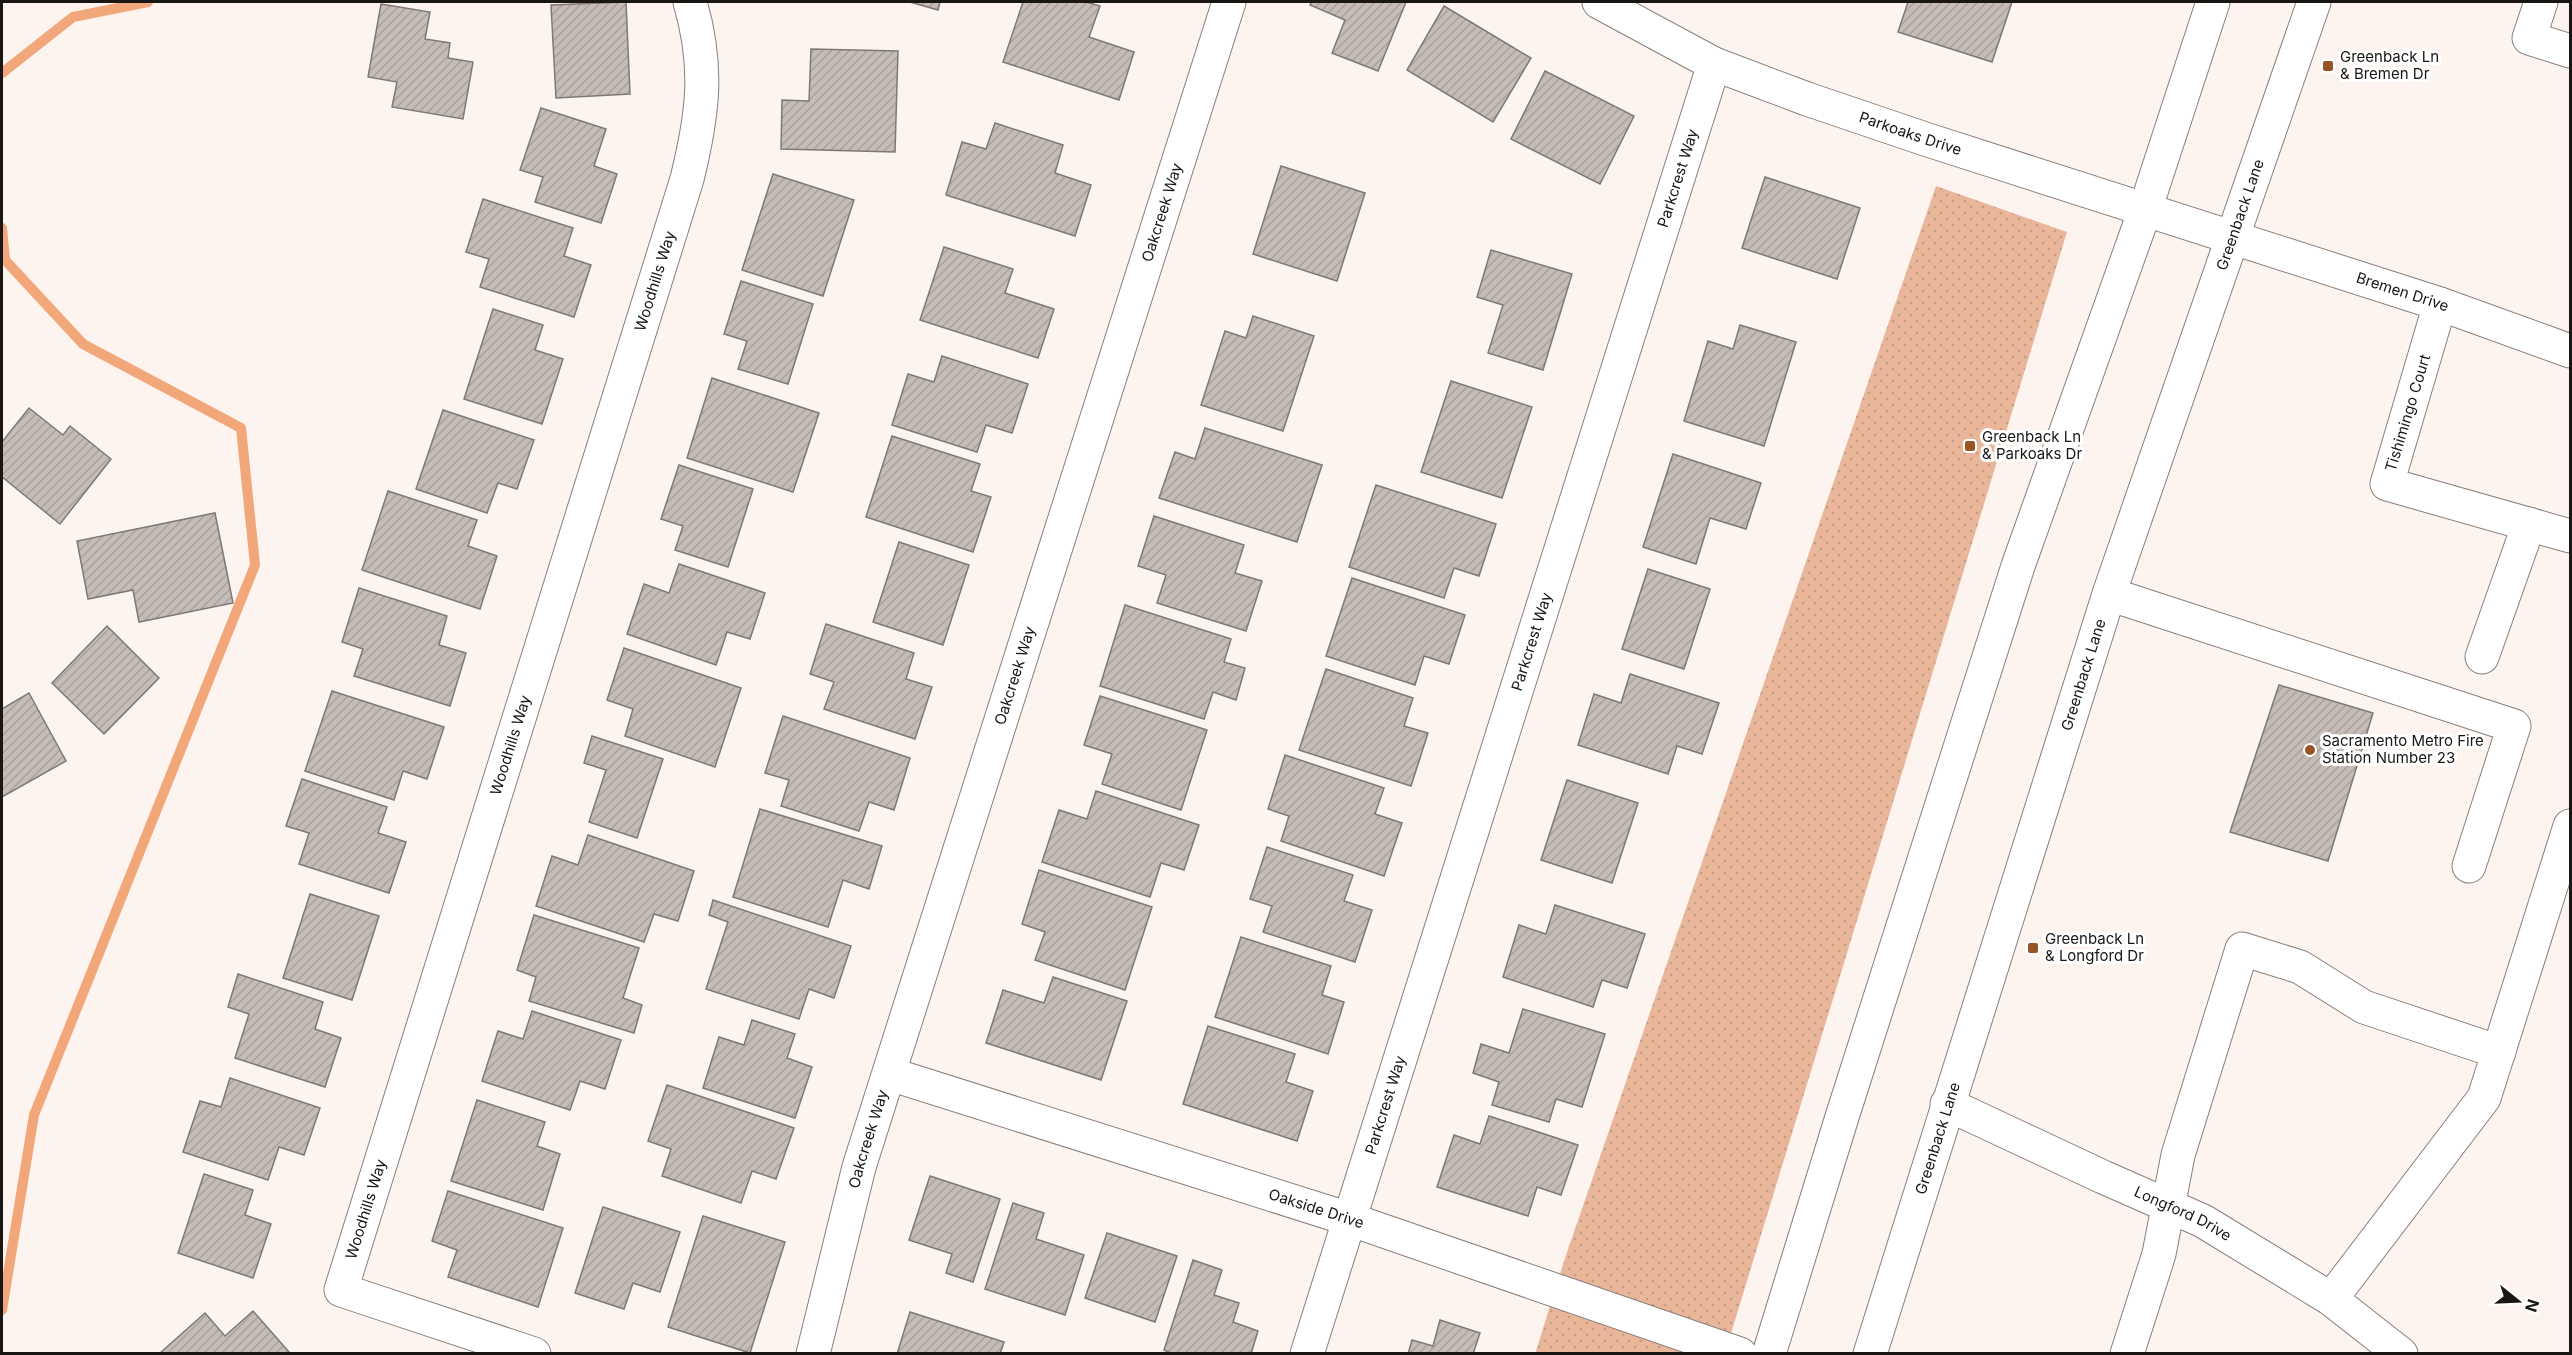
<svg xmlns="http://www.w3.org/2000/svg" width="2572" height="1355" viewBox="0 0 2572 1355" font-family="Inter,sans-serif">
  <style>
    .park { fill: url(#park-dots) }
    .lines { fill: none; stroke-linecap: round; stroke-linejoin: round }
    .stream { stroke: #f2a77b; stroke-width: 10 }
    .building { fill: url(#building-hatch); stroke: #817873; stroke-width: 1.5 }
    .minor-casing { stroke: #887f7b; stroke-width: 35 }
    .major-casing { stroke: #887f7b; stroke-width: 35 }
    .minor { stroke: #fff; stroke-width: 33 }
    .major { stroke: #fff; stroke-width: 33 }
    .poi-dot { fill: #985327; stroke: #fff; stroke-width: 2 }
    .labels { text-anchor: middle; stroke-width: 6; stroke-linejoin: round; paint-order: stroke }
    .poi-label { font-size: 15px; fill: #191614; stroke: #fff; text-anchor: start }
    .street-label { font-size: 15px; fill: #191614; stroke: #fff }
  </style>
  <defs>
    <pattern id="park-dots" width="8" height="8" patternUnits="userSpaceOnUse" patternTransform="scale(1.5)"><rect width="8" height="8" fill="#e9b69a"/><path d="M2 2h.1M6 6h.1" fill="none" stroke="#c79c84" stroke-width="1.8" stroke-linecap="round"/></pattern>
    <pattern id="building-hatch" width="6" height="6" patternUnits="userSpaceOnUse" patternTransform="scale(1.5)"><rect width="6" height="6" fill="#c5bcb7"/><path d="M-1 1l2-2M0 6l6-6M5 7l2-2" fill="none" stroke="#a9a19c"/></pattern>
  </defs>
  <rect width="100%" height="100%" fill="#fef4ef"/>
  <path class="park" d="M1936,186L2067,232L1725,1353L1535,1354L1566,1255Z"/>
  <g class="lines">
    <g class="stream">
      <path d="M2,73L73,17L148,2"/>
      <path d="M2,228L5,260L83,344L241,428L255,565L34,1115L2,1310"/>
    </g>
  </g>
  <g class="building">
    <path d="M626,2L630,94L556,98L551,5Z"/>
    <path d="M910,2H940L938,10Z"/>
    <path d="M1023,2H1086L1100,6L1089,37L1134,52L1119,100L1003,62Z"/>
    <path d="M1312,2H1406L1378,71L1332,53L1345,20L1310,5Z"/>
    <path d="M1908,2H2012L1992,62L1898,32Z"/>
    <path d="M381,4L430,12L425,39L450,43L448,58L473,62L463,119L392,107L397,82L368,77Z"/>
    <path d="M1444,6L1531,58L1493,122L1407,70Z"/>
    <path d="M811,49L898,51L895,152L781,149L782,100L809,101Z"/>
    <path d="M1545,71L1634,116L1600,184L1511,139Z"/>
    <path d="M541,108L606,129L594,166L617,174L601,223L535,202L543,177L520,170Z"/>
    <path d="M995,123L1063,145L1055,173L1091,185L1075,236L946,195L962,142L986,149Z"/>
    <path d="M1281,166L1365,193L1337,281L1253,254Z"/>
    <path d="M773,174L854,200L823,296L742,270Z"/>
    <path d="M1765,177L1860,208L1837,279L1742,248Z"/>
    <path d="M483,199L573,228L564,256L591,265L574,317L480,287L489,259L466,252Z"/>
    <path d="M944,247L1013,269L1005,293L1054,309L1038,358L920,320Z"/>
    <path d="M1491,250L1572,274L1543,370L1488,353L1503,305L1477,297Z"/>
    <path d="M741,281L813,304L788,384L738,369L747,341L724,334Z"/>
    <path d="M493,309L543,325L535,350L563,359L542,424L464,399Z"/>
    <path d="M1253,316L1314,336L1283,431L1201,405L1225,331L1246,338Z"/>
    <path d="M1740,325L1796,342L1764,446L1684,421L1708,341L1733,349Z"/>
    <path d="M942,356L1028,384L1012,433L986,425L977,452L892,425L908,374L934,382Z"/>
    <path d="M712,378L819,413L793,492L687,458Z"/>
    <path d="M1451,381L1532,407L1502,498L1421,472Z"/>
    <path d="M29,408L63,435L70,426L111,459L60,524L2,477V442Z"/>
    <path d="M443,410L534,440L517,489L498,483L487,513L416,489Z"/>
    <path d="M1205,428L1322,465L1297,542L1159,498L1175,452L1195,459Z"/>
    <path d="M892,436L980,464L971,491L991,497L973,552L866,517Z"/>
    <path d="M1673,454L1761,483L1746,529L1710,518L1696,564L1643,547Z"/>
    <path d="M679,465L753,489L728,567L675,550L683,526L661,519Z"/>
    <path d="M1376,485L1496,524L1479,576L1454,568L1444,598L1349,567Z"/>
    <path d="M388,491L477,520L468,546L497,556L480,609L362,570Z"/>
    <path d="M215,513L233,603L139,622L133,590L88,599L77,541Z"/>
    <path d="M1154,516L1244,545L1235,573L1262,581L1246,631L1157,603L1166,575L1138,566Z"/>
    <path d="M899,542L969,565L943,645L873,622Z"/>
    <path d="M679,564L765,593L750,639L727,632L716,665L627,634L644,584L669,593Z"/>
    <path d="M1648,569L1710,589L1684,669L1622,649Z"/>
    <path d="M1352,578L1465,615L1449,664L1424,656L1415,685L1326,656Z"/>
    <path d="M359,588L447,616L439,645L466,653L450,706L354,676L363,649L342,642Z"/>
    <path d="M1125,605L1231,639L1224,662L1245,668L1236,700L1213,692L1204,719L1100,686Z"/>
    <path d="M826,624L914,653L906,679L932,687L915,739L824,709L834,682L810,674Z"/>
    <path d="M107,626L159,678L104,734L52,683Z"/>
    <path d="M624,648L741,688L715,767L625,736L633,709L607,700Z"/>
    <path d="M1326,669L1413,698L1404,726L1428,733L1411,786L1299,750Z"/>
    <path d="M1630,674L1719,703L1702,754L1677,746L1668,774L1578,745L1594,694L1621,703Z"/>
    <path d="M2279,685L2373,713L2328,861L2230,832Z"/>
    <path d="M332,691L444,727L427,779L403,771L394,800L305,771Z"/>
    <path d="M29,693L66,761L2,797V709Z"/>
    <path d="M1100,696L1207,730L1181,810L1102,784L1112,754L1084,745Z"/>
    <path d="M783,716L910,758L894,810L869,802L859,831L781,806L789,780L765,773Z"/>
    <path d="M592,736L663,759L637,838L589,822L606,770L584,763Z"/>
    <path d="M1285,755L1384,788L1375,814L1402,823L1384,876L1281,841L1289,816L1268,809Z"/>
    <path d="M302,779L387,807L378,833L406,842L389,893L299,864L309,833L286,826Z"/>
    <path d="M1567,780L1638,803L1612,883L1541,860Z"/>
    <path d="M1096,791L1199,825L1184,870L1161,863L1150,897L1042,862L1059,810L1087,819Z"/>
    <path d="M760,809L882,846L869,889L843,880L828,927L733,897Z"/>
    <path d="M588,835L694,871L678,921L654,914L644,942L536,906L552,856L578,865Z"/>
    <path d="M1267,847L1353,875L1344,901L1372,910L1355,962L1263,932L1272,906L1250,899Z"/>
    <path d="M1039,870L1152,907L1125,990L1035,960L1045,932L1022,924Z"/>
    <path d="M310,894L379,916L352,1000L283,978Z"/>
    <path d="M713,900L851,946L834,998L809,989L799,1019L706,989L728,922L709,915Z"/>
    <path d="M1555,905L1645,934L1627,988L1602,980L1593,1007L1503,977L1519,925L1546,934Z"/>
    <path d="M534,915L639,948L623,998L642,1005L634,1033L529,1001L536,977L517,970Z"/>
    <path d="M1241,937L1331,966L1322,995L1344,1002L1328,1054L1215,1017Z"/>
    <path d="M238,974L323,1002L315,1029L341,1038L325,1087L235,1058L249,1014L228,1007Z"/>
    <path d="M1053,977L1127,1001L1101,1080L986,1043L1003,990L1044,1003Z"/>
    <path d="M1523,1009L1605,1034L1582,1107L1556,1099L1549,1122L1492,1105L1499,1082L1473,1073L1481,1044L1509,1053Z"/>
    <path d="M532,1011L621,1040L605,1089L580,1081L570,1110L482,1081L498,1031L523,1039Z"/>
    <path d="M752,1020L795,1034L787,1058L812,1067L795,1118L703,1088L719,1037L744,1045Z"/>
    <path d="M1208,1026L1295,1054L1286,1082L1313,1091L1297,1141L1183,1104Z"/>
    <path d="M230,1078L320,1108L304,1155L279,1147L268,1180L183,1152L200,1101L221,1107Z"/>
    <path d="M667,1085L794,1128L776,1179L752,1171L741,1203L662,1176L671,1149L648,1141Z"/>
    <path d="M477,1100L545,1122L537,1146L560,1154L543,1210L451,1181Z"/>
    <path d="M1489,1116L1578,1145L1561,1195L1537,1187L1528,1216L1437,1187L1454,1135L1480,1144Z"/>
    <path d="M204,1174L253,1190L245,1215L271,1224L253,1278L178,1253Z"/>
    <path d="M930,1176L1000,1199L973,1282L946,1273L952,1254L909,1240Z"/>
    <path d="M448,1191L563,1228L538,1307L448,1277L457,1250L432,1241Z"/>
    <path d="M1013,1203L1044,1213L1036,1239L1084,1255L1065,1315L985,1289Z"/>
    <path d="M603,1207L680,1232L660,1292L633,1283L624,1309L575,1293Z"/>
    <path d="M703,1216L785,1242L750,1353L668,1327Z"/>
    <path d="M1107,1233L1177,1256L1155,1322L1085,1298Z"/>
    <path d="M1193,1260L1222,1270L1214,1295L1239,1303L1233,1322L1258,1331L1251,1354H1173L1164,1350Z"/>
    <path d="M253,1311L289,1352L287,1354H159L205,1313L225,1336Z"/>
    <path d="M910,1312L1004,1342L1000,1354H897Z"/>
    <path d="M1440,1320L1480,1333L1473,1354H1408L1412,1340L1433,1346Z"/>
  </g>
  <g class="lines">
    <g class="minor-casing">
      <g id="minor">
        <path id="s1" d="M1599,2L1714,64L1807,99L1928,140L2440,304L2570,351"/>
        <path d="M2541,2L2529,38L2570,51"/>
        <path d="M2440,304L2387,484L2570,536"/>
        <path d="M2109,594L2514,726L2469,866"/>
        <path d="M2482,657L2529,524"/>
        <path id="s2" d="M890,1074L1349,1219L1740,1354"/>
        <path id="s3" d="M1947,1104L2103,1177L2203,1221L2331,1299L2401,1354"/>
        <path d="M2331,1299L2484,1098L2570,826"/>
        <path id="s4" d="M534,1354L341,1290L687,179C703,114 709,67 690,2"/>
        <path id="s5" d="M813,1354L859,1167L1229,2"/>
        <path id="s6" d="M1307,1354L1714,64"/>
        <path d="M2127,1354L2159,1254L2178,1155L2242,949L2300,967L2364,1007L2499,1052"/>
      </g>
    </g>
    <g class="major-casing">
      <g id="major">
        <path d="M1769,1354L1842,1117L2018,566L2145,210L2213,2"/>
        <path id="s7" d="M1870,1354L2109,594L2314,2"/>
      </g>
    </g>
    <use href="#minor" class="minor"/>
    <use href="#major" class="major"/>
  </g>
  <g class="poi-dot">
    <rect x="2322" y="60" width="12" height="12" rx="3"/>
    <rect x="1964" y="440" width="12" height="12" rx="3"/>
    <circle cx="2310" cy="750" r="6"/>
    <rect x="2027" y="942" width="12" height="12" rx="3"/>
  </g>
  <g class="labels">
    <g class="poi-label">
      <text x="2340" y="62">Greenback Ln<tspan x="2340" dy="17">&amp; Bremen Dr</tspan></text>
      <text x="1982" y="442">Greenback Ln<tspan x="1982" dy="17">&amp; Parkoaks Dr</tspan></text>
      <text x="2322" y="746">Sacramento Metro Fire<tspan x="2322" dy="17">Station Number 23</tspan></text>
      <text x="2045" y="944">Greenback Ln<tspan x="2045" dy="17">&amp; Longford Dr</tspan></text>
    </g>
    <g class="street-label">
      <text dy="5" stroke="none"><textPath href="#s1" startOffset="339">Parkoaks Drive</textPath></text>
      <text dy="5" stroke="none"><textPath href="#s6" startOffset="1233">Parkcrest Way</textPath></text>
      <text dy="5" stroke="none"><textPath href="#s5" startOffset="1194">Oakcreek Way</textPath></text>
      <text dy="5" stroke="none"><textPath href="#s7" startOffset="1198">Greenback Lane</textPath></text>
      <text dy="5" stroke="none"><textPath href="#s4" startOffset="1260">Woodhills Way</textPath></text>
      <text dy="5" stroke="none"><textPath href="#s1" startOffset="856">Bremen Drive</textPath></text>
      <text transform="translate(2408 413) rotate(-73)" y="5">Tishimingo Court</text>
      <text dy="5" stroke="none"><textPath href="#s6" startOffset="747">Parkcrest Way</textPath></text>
      <text dy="5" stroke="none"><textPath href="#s7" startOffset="712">Greenback Lane</textPath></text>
      <text dy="5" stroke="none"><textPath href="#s5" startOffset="708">Oakcreek Way</textPath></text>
      <text dy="5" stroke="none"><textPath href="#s4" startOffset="774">Woodhills Way</textPath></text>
      <text dy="5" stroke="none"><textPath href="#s6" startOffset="261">Parkcrest Way</textPath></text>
      <text dy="5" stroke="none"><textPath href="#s7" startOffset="226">Greenback Lane</textPath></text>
      <text dy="5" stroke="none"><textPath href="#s5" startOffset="222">Oakcreek Way</textPath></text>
      <text dy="5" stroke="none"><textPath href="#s4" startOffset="288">Woodhills Way</textPath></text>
      <text dy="5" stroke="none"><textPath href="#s2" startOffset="447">Oakside Drive</textPath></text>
      <text dy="5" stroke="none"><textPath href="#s3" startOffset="260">Longford Drive</textPath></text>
    </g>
  </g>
  <rect width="2572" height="1355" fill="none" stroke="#191614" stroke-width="6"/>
  <g transform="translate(2518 1301) rotate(108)" stroke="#ffffff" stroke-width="4.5" paint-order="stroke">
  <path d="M0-4.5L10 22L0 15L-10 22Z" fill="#191614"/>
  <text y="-9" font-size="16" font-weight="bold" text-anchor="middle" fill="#191614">N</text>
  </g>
</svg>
